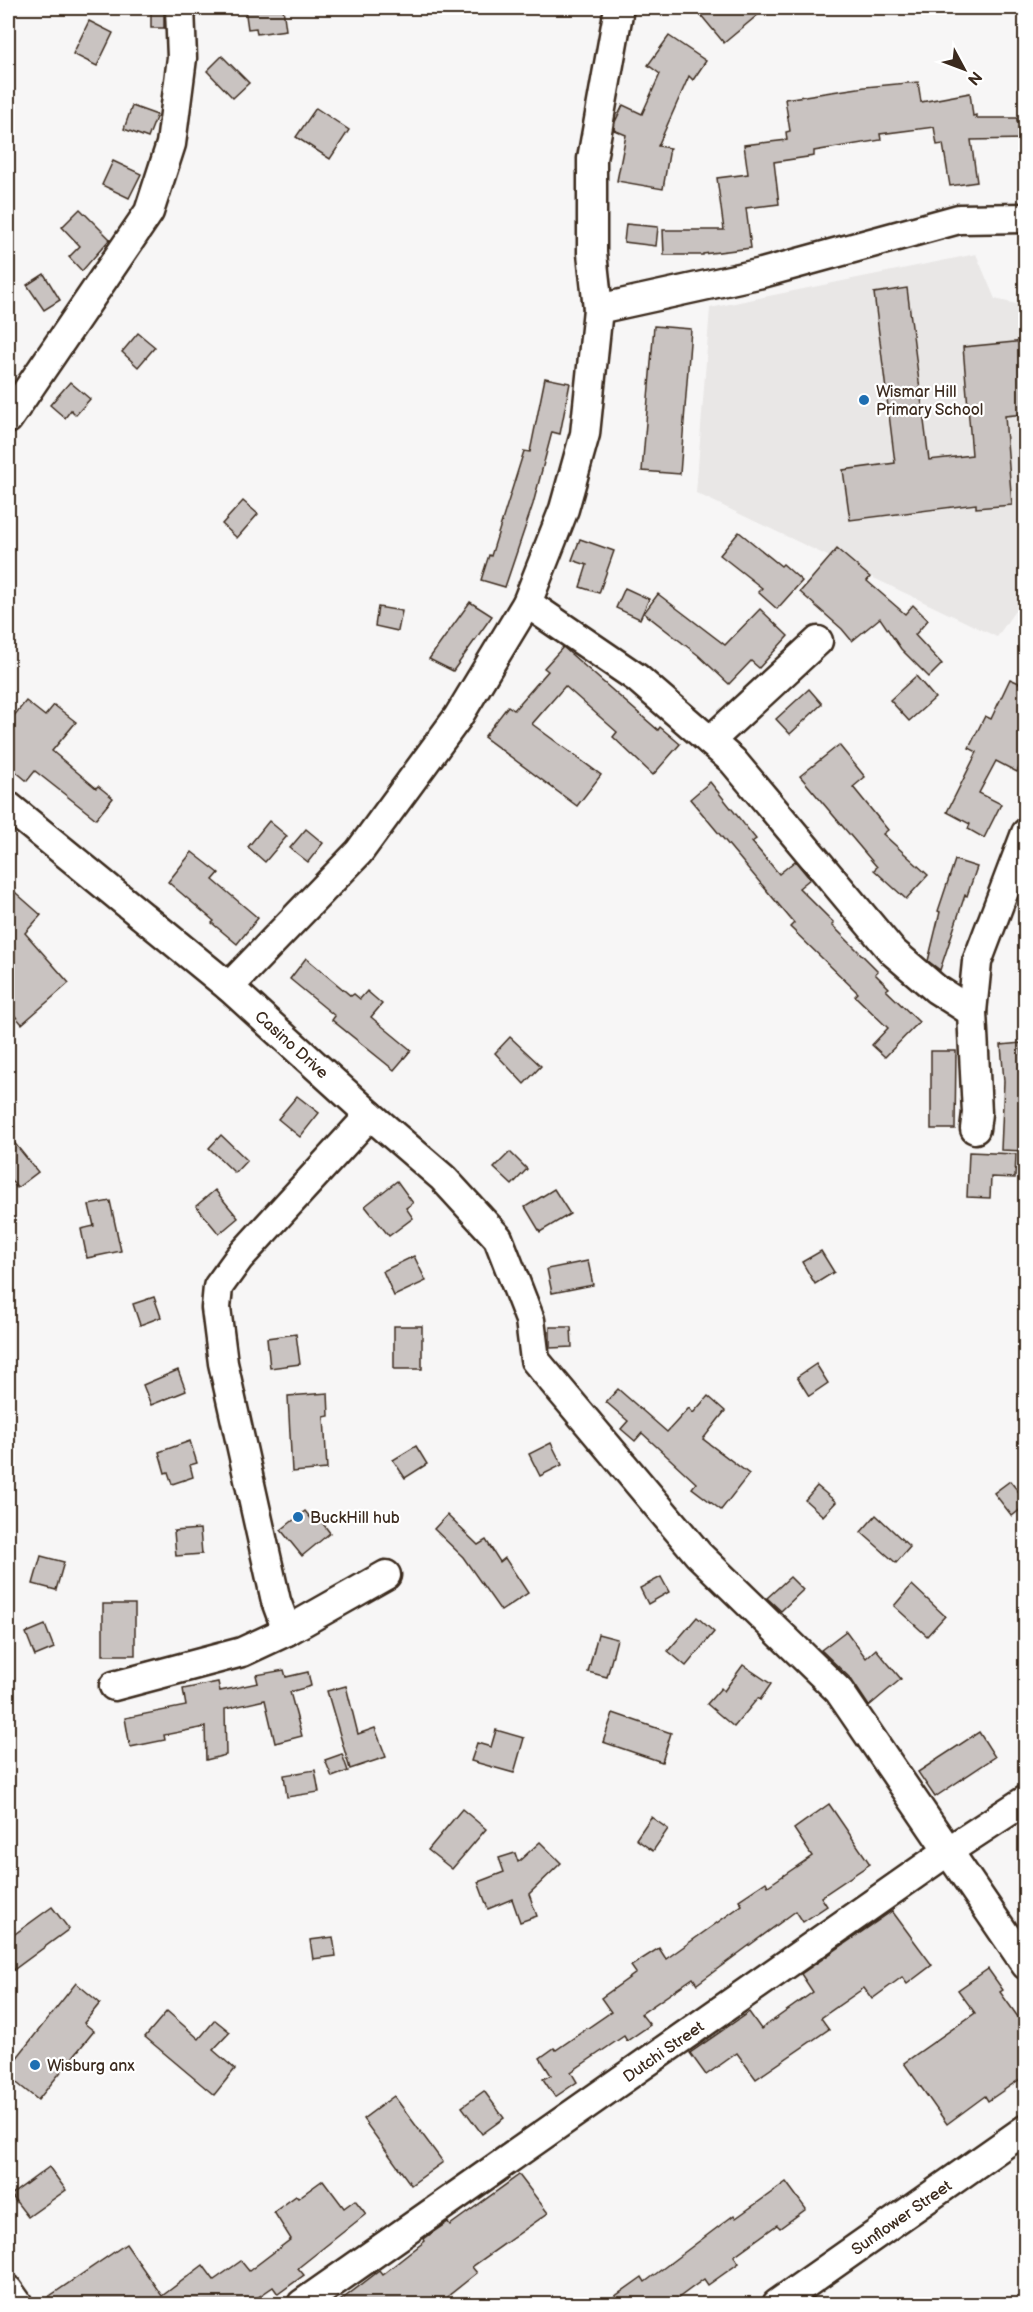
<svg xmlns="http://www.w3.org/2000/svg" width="1033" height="2312" viewBox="0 0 1033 2312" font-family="'Balsamiq Sans',sans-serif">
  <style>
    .built { fill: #e9e7e6 }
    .building { fill: #c9c3c1; stroke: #3b2a1e; stroke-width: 1.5 }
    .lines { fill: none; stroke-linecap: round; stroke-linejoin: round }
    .minor-casing { stroke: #3b2a1e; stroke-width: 33 }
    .minor { stroke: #fff; stroke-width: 28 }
    .poi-dot { fill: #1f6fb2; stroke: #fff; stroke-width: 2 }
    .labels { text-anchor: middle; stroke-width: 4.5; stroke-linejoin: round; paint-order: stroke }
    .poi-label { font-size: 16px; fill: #3b2a1e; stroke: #fff; text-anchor: start }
    .street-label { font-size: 16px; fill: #3b2a1e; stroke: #fff }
  </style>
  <rect width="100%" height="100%" fill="#f7f6f6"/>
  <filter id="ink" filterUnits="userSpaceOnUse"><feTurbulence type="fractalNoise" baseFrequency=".0167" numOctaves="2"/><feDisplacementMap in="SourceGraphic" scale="12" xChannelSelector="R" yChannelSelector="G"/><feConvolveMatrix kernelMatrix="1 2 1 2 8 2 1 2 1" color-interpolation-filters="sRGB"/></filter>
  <g filter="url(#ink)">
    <path class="built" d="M976,254L995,299L1025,306V596L997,637L696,493L710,308Z"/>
    <g class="building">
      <rect x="151" y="8" width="13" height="20"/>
      <path d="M245,8H283L286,30L257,34L256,28L248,29Z"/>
      <path d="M695,8H766L724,43Z"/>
      <path d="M89,21L113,33L97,66L73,54Z"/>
      <path d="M669,36L706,61L693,80L689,76L658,146L670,148L663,189L617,181L626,135L614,130L615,122L623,105L642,114L660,74L648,65Z"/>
      <path d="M222,56L249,83L233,98L207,71Z"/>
      <path d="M918,82L921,102L970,93L973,116L976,115V118H1017V121L1026,120V139L971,140L977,182L950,186L943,144L937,145L934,127L880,134L881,140L814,151V156L774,162L779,204L746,208L751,248L703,254V255H664L663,230H724L717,178L748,174L744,145L787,140L786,132L790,131L785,99L865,87Z"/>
      <path d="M132,106L157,115L148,138L124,129Z"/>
      <path d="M316,108L349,130L330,159L296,137Z"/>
      <path d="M113,161L141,174L129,198L102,185Z"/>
      <path d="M80,209L110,239L82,271L69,257L80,246L62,227Z"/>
      <path d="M626,224L658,227L656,246L624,242Z"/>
      <path d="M44,274L60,300L44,310L27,285Z"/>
      <path d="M907,288L929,460L972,455L963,347L1026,341V414L1005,416L1012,505L976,508V504L850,520L843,470L895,463L874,293Z"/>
      <path d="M654,326L691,329L680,474L642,471Z"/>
      <path d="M138,333L155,347L138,367L122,352Z"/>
      <path d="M545,378L570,383L560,434L552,432L533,504L505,587L481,580L489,555L491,556L524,451L530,452Z"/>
      <path d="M70,382L90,399L76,415L71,410L65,418L50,405Z"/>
      <path d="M243,501L258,514L237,538L222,524Z"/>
      <path d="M739,532L781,566L783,564L802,581L777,609L758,592L762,588L720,555Z"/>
      <path d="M580,539L614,551L599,593L580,587L587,565L572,560Z"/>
      <path d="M837,549L870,577L867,581L905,614L913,605L928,620L915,635L942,664L929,677L901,649L880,618L852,641L842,629L800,592Z"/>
      <path d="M625,588L649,599L640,619L616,608Z"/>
      <path d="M658,594L725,645L760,609L788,636L759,668L751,661L729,684L698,655L644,613Z"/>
      <path d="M470,602L492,616L453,671L429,659Z"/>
      <path d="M378,607L402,611L398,631L375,626Z"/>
      <path d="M563,647L658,730L660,727L680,744L653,775L613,737L617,732L565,686L532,724L601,775L577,806L484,737L508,706L514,710L548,671L544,668Z"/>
      <path d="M916,676L935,698L909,721L890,700Z"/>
      <path d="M1010,679L1026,686V754L1017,772L996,761L979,793L1001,804L984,838L968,829L970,824L947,812L977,752L969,748L985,716L991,719Z"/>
      <path d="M809,689L822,704L790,734L776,719Z"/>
      <path d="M26,701L45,716L54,705L76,722L52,751L96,788L98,786L113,798L96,819L35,771L27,781L8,765V723Z"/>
      <path d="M839,745L865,777L853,787L888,830L883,834L928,875L906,899L874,870L877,867L800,776Z"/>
      <path d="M710,782L756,839L752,842L779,874L795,861L810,879L799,888L834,923L832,925L878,971L875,974L889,988L886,990L919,1022L885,1057L872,1045L888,1028L855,996L858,993L790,927L794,923L690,799Z"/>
      <path d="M269,821L287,836L265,862L248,847Z"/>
      <path d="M306,829L323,843L308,862L290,848Z"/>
      <path d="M192,852L219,873L213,880L258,918L237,944L212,923L214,921L168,882Z"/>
      <path d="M955,860L977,867L967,896L965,895L940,970L928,961L940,912L938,911Z"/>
      <path d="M8,886L41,915L25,933L69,983L22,1024L8,1008Z"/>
      <path d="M306,958L351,996L354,994L360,999L367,991L382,1004L371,1017L411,1050L394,1070L332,1020L335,1016L290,979Z"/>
      <path d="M510,1037L541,1066L524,1084L495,1053Z"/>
      <path d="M1021,1043L1023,1072H1026V1151L1001,1150L1004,1081L1001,1045Z"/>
      <path d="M931,1051H956L955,1129H931Z"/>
      <path d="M297,1096L319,1113L300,1137L278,1119Z"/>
      <path d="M8,1135L38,1172L17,1188L8,1176Z"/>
      <path d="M221,1135L247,1160L235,1173L209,1148Z"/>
      <path d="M510,1152L527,1169L512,1185L494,1168Z"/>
      <path d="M969,1152L1016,1154L1015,1178L991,1177L990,1198L967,1197Z"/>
      <path d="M397,1181L413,1203L406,1208L413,1218L389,1236L365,1206Z"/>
      <path d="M554,1189L570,1214L540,1232L525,1207Z"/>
      <path d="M215,1190L238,1218L219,1234L196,1206Z"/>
      <path d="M110,1201L121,1251L87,1258L81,1229L94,1226L89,1205Z"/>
      <path d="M821,1251L834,1272L815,1284L802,1262Z"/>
      <path d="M414,1256L426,1281L394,1296L383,1271Z"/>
      <path d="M588,1261L593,1285L552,1293L547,1269Z"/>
      <path d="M154,1297L161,1317L140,1325L133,1304Z"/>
      <rect x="394" y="1326" width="28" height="43"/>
      <path d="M550,1327H571L572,1347L550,1348Z"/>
      <path d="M296,1334L300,1364L270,1368L267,1338Z"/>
      <path d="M816,1364L828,1383L809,1396L797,1377Z"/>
      <path d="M178,1370L186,1391L151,1405L143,1385Z"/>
      <path d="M618,1389L667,1432L689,1408L693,1413L708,1396L725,1411L703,1439L749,1474L721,1510L692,1488L696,1483L642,1433L635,1441L621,1429L628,1421L606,1402Z"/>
      <path d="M328,1393L329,1416L324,1417L327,1469L292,1472L288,1396Z"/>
      <path d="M190,1441L197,1463L190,1465L193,1477L172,1484L168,1472L165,1473L159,1452Z"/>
      <path d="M551,1443L562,1465L540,1476L529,1454Z"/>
      <path d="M416,1446L427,1464L405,1478L393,1460Z"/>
      <path d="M1010,1481L1026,1501V1505L1012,1516L994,1493Z"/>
      <path d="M817,1486L836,1502L823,1516L805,1500Z"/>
      <path d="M305,1511L313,1521L318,1517L330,1533L302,1556L281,1530Z"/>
      <path d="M447,1515L478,1545L486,1540L500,1562L505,1558L528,1593L501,1611L463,1557L434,1529Z"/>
      <path d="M876,1515L910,1547L896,1563L861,1532Z"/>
      <path d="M200,1529L202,1554L176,1556L174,1531Z"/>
      <path d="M41,1556L64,1562L56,1590L33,1584Z"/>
      <path d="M661,1577L669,1592L648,1604L640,1588Z"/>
      <path d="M790,1577L803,1590L781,1611L767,1598Z"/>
      <path d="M912,1585L945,1616L927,1636L894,1606Z"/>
      <rect x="103" y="1604" width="32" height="51"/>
      <path d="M697,1617L714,1632L686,1666L668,1651Z"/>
      <path d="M45,1625L54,1648L35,1656L26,1633Z"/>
      <path d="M846,1631L866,1658L876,1649L901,1679L869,1706L851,1679L821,1650Z"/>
      <path d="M598,1634L617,1639L607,1677L588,1672Z"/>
      <path d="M743,1665L771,1684L760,1700L758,1698L734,1727L707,1704L721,1688L724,1691Z"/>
      <path d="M284,1670L286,1677L308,1672L311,1686L290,1692L302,1736L275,1743L265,1700L225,1709L226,1755L206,1760L205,1727L164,1735L165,1740L130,1747L125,1718L186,1706L183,1689L218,1682L220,1691L258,1683L256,1675Z"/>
      <path d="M346,1686L358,1734L375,1728L386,1757L350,1769L327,1691Z"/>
      <path d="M613,1713L671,1733L662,1762L603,1742Z"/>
      <path d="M496,1730L524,1738L514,1773L471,1761L477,1743L491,1747Z"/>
      <path d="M979,1732L995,1757L935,1797L918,1772Z"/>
      <path d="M342,1754L348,1771L332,1777L325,1760Z"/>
      <path d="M315,1770L319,1792L287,1797L284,1775Z"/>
      <path d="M829,1804L870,1864L821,1897L827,1906L803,1922L796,1911L697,1984L693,1978L641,2014L650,2025L627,2041L624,2036L571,2072L577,2082L555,2097L543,2079L551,2075L540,2058L554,2048L556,2050L611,2012L601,1998L636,1973L631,1966L659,1948L666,1959L742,1905L739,1900L766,1882L768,1886L812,1856L794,1829Z"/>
      <path d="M462,1809L486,1829L452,1869L428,1850Z"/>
      <path d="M651,1817L668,1829L653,1851L636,1839Z"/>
      <path d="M540,1842L561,1863L529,1894L537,1916L520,1922L512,1899L488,1909L478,1882L504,1872L499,1858L515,1853L518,1862Z"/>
      <path d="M52,1907L69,1929L8,1974V1939Z"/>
      <path d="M892,1911L932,1965L907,1984L902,1977L872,1999L864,1988L821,2018L829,2029L756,2079L737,2053L706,2075L690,2053L749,2012L761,2029L813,1992L801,1974Z"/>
      <path d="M333,1937L336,1956L313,1959L310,1940Z"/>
      <path d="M988,1969L1003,1990L1000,1992L1026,2028V2075L988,2101L985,2096L947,2124L904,2063L975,2013L958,1990Z"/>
      <path d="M76,1983L100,2003L84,2023L94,2031L38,2100L8,2076V2069Z"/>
      <path d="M167,2011L199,2039L215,2020L230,2032L213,2050L235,2069L214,2095L145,2037Z"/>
      <path d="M484,2091L504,2118L482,2134L462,2107Z"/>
      <path d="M394,2096L443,2162L411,2185L363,2119Z"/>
      <path d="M49,2167L66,2190L28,2217L11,2195Z"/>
      <path d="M519,2175L548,2213L472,2267L477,2273L438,2304H336L379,2271L382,2275L425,2241L424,2239L432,2233L448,2222L450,2225Z"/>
      <path d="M323,2180L344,2208L355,2200L366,2214L298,2268L304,2275L278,2294L273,2287L248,2304H38L126,2244L162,2296L203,2265L214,2280L241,2261L249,2271L291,2239L274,2212L296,2196L298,2198Z"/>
      <path d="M786,2182L806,2209L780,2228L777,2225L734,2256L739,2263L708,2285L704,2279L670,2304H604L642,2277L645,2282L734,2215L736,2218Z"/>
    </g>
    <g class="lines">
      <g class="minor-casing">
        <g id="minor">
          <path d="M598,309L762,273L959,219L1026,218"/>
          <path d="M8,419L149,212L171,144L182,58L180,8"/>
          <path d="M527,603L637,678L733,761L892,951L936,989L972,1012"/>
          <path d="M710,741L818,641"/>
          <path d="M8,806L229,987L370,1115L443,1178L498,1238L530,1320L535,1360L698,1554L839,1691L1026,1965"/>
          <path d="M229,987L359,852L458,717L527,603L564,509L585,434L598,309L592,253V159L619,8"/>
          <path d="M975,1129L977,1113L972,1012L977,962L1026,833"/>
          <path d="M287,1631L276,1601L223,1363L216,1308L218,1287L239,1258L370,1115"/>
          <path d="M114,1686L242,1652L287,1631L386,1575"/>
          <path d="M8,2290L18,2304"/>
          <path d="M302,2304L948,1851L1026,1800"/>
          <path d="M777,2304L1026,2129"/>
        </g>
      </g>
      <use href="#minor" class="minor"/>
    </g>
  </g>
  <g class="poi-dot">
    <circle cx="864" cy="400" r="6"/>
    <circle cx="298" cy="1517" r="6"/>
    <circle cx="35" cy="2065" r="6"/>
  </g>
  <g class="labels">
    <g class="poi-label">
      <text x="876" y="397">Wismar Hill<tspan x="876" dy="18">Primary School</tspan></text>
      <text x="310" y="1523">BuckHill hub</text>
      <text x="47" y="2071">Wisburg anx</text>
    </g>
    <g class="street-label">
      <text transform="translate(292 1044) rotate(42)" y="6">Casino Drive</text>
      <text transform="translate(663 2051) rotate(-35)" y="6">Dutchi Street</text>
      <text transform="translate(901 2217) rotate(-35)" y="6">Sunflower Street</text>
    </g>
  </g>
  <rect width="1033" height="2312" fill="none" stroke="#fff" stroke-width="30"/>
  <rect x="15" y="15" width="1003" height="2282" fill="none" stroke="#3b2a1e" stroke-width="2" filter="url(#ink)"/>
  <g transform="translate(964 69) rotate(131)" stroke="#ffffff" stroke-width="4.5" paint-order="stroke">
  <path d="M0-4.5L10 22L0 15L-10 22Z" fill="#3b2a1e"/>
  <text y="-9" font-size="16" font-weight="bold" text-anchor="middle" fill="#3b2a1e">N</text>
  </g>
</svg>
